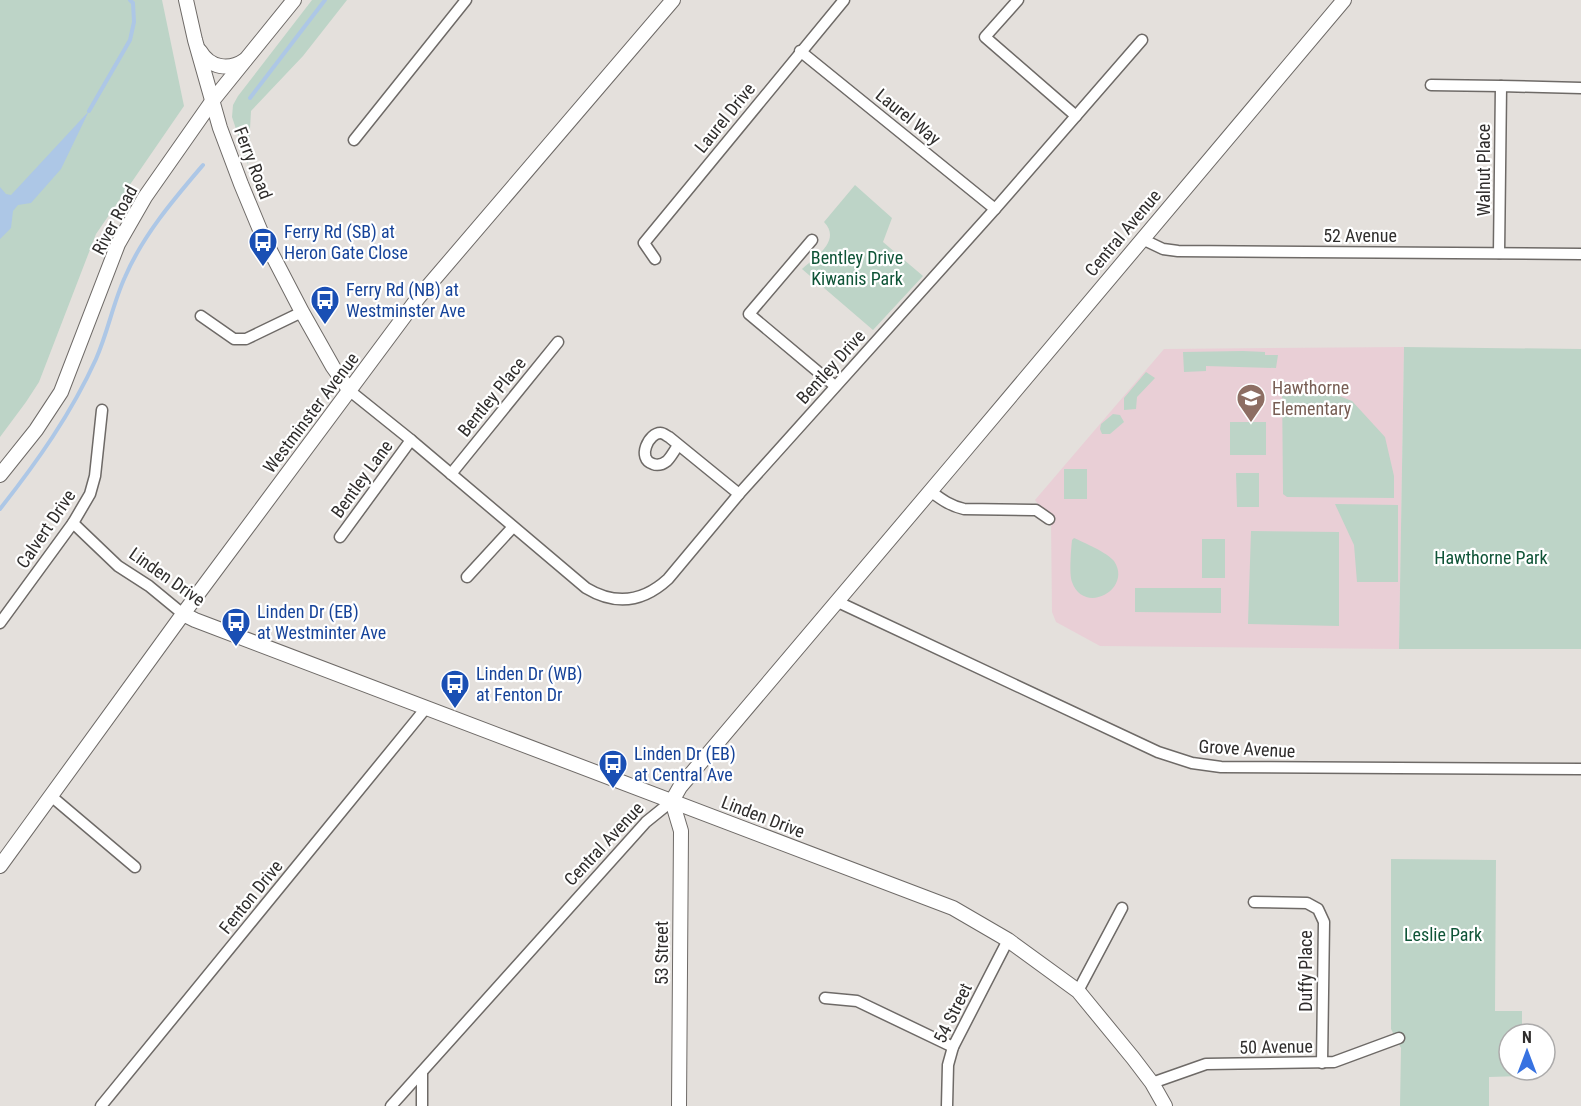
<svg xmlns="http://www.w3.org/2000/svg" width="1581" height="1106" viewBox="0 0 1581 1106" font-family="'Roboto Condensed',sans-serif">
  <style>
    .education { fill: #e9cfd6 }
    .green { fill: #bdd4c7 }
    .water { fill: #adc7e6 }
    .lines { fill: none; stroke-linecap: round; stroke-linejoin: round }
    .stream { stroke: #adc7e6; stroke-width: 4 }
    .minor-casing { stroke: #6e6a67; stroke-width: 13 }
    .tertiary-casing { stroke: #6e6a67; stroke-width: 16 }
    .minor { stroke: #fff; stroke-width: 10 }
    .tertiary { stroke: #fff; stroke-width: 14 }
    .labels { text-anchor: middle; stroke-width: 4.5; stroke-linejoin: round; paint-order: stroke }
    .street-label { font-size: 18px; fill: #2f2d2c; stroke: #fff }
    .transit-label { font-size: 18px; fill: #164399; stroke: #fff; text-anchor: start }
    .park-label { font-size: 18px; fill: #0f5437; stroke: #fff }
    .education-label { font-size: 18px; fill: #785e54; stroke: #fff; text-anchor: start }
  </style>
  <rect width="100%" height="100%" fill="#e4e0dc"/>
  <path class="education" d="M1404,347L1399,649L1100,646L1056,622L1052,612L1051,523L1035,500L1164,349Z"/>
  <g class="green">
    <path d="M0,0H162L184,106L96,234L39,382L26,402L0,437Z"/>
    <path d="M312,0H347L303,56L251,111L248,165L232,117L233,105L238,96Z"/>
    <path d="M855,185L892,218L883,242L923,276L873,330L802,269C815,257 842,241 824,222Z"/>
    <path d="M1404,347L1581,349V649H1399Z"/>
    <path d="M1243,351L1265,352V355H1278L1276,368L1206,366V371L1184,372L1183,352Z"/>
    <path d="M1146,372L1155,378L1137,397L1136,409L1124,410V398Z"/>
    <path d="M1282,382L1307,383L1352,401L1385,437L1394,476V498L1287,497L1283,494Z"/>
    <path d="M1113,414L1120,415L1124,422L1110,434H1102L1100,429L1101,424Z"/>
    <rect x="1230" y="422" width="36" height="33"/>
    <rect x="1064" y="469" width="23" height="30"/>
    <path d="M1236,473H1259V507H1237Z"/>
    <path d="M1335,504L1398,505V582H1357L1354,545Z"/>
    <path d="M1251,531L1339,532V626L1248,624Z"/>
    <path d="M1074,538C1083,542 1108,553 1114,561C1133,589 1084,616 1072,582C1069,574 1071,550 1072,540Z"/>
    <rect x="1202" y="539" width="23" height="39"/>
    <path d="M1135,588H1221V613L1135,612Z"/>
    <path d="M1391,859L1496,860L1495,1011H1522V1034H1509V1070H1522V1076L1489,1077V1106H1400L1401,1048L1391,1029Z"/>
  </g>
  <path class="water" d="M89,111L61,169L31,203L18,205L13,211L11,228L0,239V187L6,194L11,195Z"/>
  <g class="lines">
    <g class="stream">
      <path d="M250,98L325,0"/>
      <path d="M89,111L130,40L134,22L133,3L130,0"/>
      <path d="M0,509C37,462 71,414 96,359C108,332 113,303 125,277C143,235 174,199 203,165"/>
    </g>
    <g class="minor-casing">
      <g id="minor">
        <path d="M1018,0L985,37L1076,116"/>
        <path d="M800,51L995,209"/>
        <path d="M1431,85L1501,86"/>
        <path d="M354,140L466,0"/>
        <path d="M1142,239L1163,249L1178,251L1581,254"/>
        <path d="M812,240L749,314L835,386"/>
        <path d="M1499,253L1501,86L1581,88"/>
        <path d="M655,259L644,243L844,0"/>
        <path d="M201,316L234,339H246L302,312"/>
        <path d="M350,391L411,440L586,588C616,606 643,602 668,579L739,494L995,209L1142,40"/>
        <path d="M678,445C675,450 671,457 667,461C663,464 658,466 653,464C636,459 649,432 661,433C663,433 667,436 669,437L739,494"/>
        <path d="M451,474L558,342"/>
        <path d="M930,491C941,499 950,506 964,509L1033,510H1036L1049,519"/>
        <path d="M73,523L118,566L149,586L183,614"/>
        <path d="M340,537L411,440"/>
        <path d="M467,577L513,527"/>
        <path d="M838,602L1158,752L1192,763L1221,767L1581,769"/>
        <path d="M0,623L73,523L90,494L95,476L102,410"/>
        <path d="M51,796L135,867"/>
        <path d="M1254,902L1307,903L1318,909L1324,922L1322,1063"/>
        <path d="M1078,991L1122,908"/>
        <path d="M825,998L857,1001L953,1047"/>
        <path d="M422,1072V1106"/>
        <path d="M1152,1083L1206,1064L1334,1062L1399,1038"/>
        <path d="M101,1106L426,708"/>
        <path d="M391,1106L646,822L672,801"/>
        <path d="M947,1106L948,1065L953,1047L1008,940"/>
      </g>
    </g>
    <g class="tertiary-casing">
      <g id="tertiary">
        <path d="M186,0L195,40L220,128L241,184L263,237L302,312L333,367L350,391"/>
        <path d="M200,51C210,68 229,71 245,60"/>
        <path d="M0,475L36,430L61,392L118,244L145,197L213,100L294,0"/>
        <path d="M183,614L195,620L953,908L1008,940L1078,991L1133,1058L1152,1083L1165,1106"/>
        <path d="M672,801L680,787C903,526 1122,262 1344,0"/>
        <path d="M672,801L681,831L679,1106"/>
        <path d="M0,866L183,614L418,298L673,0"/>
      </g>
    </g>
    <use href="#minor" class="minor"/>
    <use href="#tertiary" class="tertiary"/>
  </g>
  <defs>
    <g id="bus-pin" transform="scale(1.5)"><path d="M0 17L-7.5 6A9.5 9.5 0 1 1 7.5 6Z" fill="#1a4fb4" stroke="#fff"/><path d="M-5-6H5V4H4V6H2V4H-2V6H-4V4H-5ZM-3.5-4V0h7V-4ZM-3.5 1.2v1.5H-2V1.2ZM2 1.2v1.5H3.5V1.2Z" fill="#fff"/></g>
    <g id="school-pin" transform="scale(1.5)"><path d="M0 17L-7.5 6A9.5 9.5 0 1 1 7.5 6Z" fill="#8d6e63" stroke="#fff"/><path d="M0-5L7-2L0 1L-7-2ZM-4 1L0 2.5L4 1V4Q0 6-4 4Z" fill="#fff"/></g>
  </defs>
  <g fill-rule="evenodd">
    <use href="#bus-pin" x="263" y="242"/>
    <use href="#bus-pin" x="325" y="300"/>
    <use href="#school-pin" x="1251" y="398"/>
    <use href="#bus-pin" x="236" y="622"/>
    <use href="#bus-pin" x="455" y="684"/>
    <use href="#bus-pin" x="613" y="764"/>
  </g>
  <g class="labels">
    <g class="street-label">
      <text transform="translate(908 117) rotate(39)" y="6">Laurel Way</text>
      <text transform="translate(725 118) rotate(-51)" y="6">Laurel Drive</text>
      <text transform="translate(253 163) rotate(69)" y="6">Ferry Road</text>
      <text transform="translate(1484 170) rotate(-90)" y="6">Walnut Place</text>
      <text transform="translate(115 220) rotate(-62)" y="6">River Road</text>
      <text transform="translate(1123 233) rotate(-50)" y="6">Central Avenue</text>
      <text x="1360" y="242">52 Avenue</text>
      <text transform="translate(831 367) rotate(-48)" y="6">Bentley Drive</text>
      <text transform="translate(492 397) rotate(-51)" y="6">Bentley Place</text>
      <text transform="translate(311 413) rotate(-53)" y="6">Westminster Avenue</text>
      <text transform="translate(362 479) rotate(-54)" y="6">Bentley Lane</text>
      <text transform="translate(46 529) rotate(-56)" y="6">Calvert Drive</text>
      <text transform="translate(167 577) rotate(35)" y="6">Linden Drive</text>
      <text transform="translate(1247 749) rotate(3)" y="6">Grove Avenue</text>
      <text transform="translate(763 817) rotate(21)" y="6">Linden Drive</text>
      <text transform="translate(604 844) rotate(-47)" y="6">Central Avenue</text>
      <text transform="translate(251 897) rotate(-51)" y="6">Fenton Drive</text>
      <text transform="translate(662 953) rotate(-90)" y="6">53 Street</text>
      <text transform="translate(1306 971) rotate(-90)" y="6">Duffy Place</text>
      <text transform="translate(953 1013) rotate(-64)" y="6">54 Street</text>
      <text transform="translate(1276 1047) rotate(-1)" y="6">50 Avenue</text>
    </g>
    <g class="transit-label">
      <text x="284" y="238">Ferry Rd (SB) at<tspan x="284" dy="21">Heron Gate Close</tspan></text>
      <text x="346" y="296">Ferry Rd (NB) at<tspan x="346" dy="21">Westminster Ave</tspan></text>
      <text x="257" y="618">Linden Dr (EB)<tspan x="257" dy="21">at Westminter Ave</tspan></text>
      <text x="476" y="680">Linden Dr (WB)<tspan x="476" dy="21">at Fenton Dr</tspan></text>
      <text x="634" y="760">Linden Dr (EB)<tspan x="634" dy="21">at Central Ave</tspan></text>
    </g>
    <g class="park-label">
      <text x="857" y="264">Bentley Drive<tspan x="857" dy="21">Kiwanis Park</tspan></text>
      <text x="1491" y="564">Hawthorne Park</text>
      <text x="1443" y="941">Leslie Park</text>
    </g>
    <g class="education-label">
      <text x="1272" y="394">Hawthorne<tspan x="1272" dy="21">Elementary</tspan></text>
    </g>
  </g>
  <g transform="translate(1527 1052)"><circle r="28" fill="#ffffff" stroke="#acabab" stroke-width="1.5"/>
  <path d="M0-4.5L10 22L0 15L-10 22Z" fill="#3772e1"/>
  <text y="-9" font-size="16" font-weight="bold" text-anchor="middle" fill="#2f2d2c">N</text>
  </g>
</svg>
